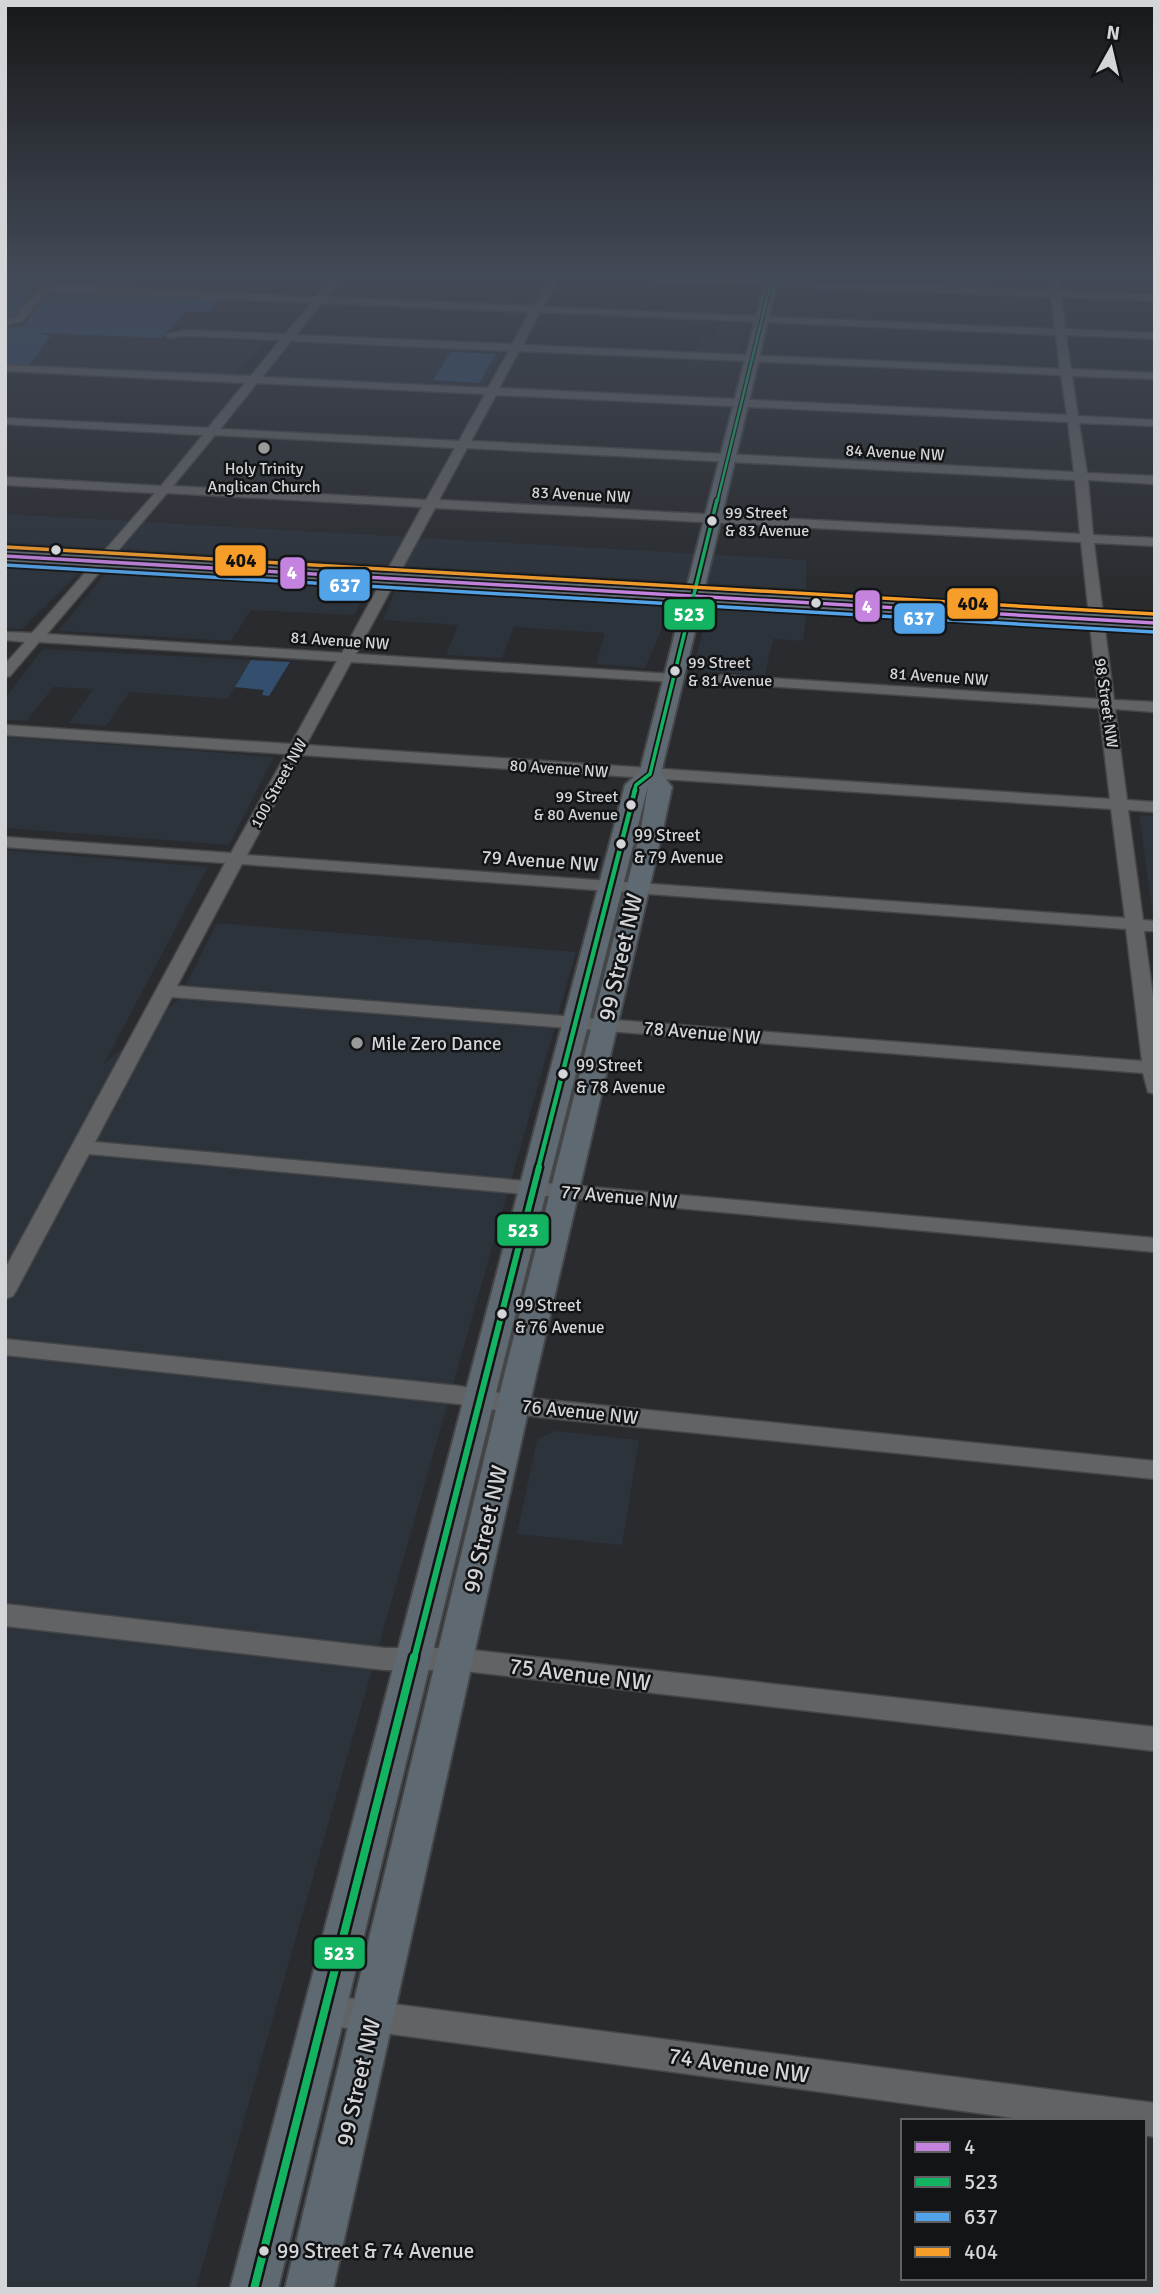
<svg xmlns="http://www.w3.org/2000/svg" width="1160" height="2294" viewBox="0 0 1160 2294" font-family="Signika,sans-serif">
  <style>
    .built { fill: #2c333b }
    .green { fill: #334f6d }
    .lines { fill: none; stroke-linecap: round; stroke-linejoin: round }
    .minor-casing { stroke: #454648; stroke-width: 3 }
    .major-casing { stroke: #454648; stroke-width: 4 }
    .minor { fill: #616365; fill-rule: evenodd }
    .major { fill: #5f6971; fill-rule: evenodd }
    .bus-1-casing { stroke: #121416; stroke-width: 7 }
    .bus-2-far4-casing { stroke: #121416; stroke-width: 5 }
    .bus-2-far3-casing { stroke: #121416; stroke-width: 7 }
    .bus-2-far2-casing { stroke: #121416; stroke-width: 9 }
    .bus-2-far1-casing { stroke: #121416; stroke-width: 11 }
    .bus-2-casing { stroke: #121416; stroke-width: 13 }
    .bus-3-casing { stroke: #121416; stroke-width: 7 }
    .bus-4-casing { stroke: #121416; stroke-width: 7 }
    .bus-1 { stroke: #c483df; stroke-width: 3.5 }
    .bus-2-far4 { stroke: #13b361; stroke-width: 2.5 }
    .bus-2-far3 { stroke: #13b361; stroke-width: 3.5 }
    .bus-2-far2 { stroke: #13b361; stroke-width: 4.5 }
    .bus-2-far1 { stroke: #13b361; stroke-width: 6 }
    .bus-2 { stroke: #13b361; stroke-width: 8 }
    .bus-3 { stroke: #53a3e8; stroke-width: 3.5 }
    .bus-4 { stroke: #f79d29; stroke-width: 3.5 }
    .poi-dot { fill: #989a9c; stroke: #121416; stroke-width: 2.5 }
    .bus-dot { fill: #d3d5d8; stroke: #121416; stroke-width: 2.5 }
    .labels { text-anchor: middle; stroke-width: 5; stroke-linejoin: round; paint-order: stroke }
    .far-street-label { font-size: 16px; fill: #d3d5d8; stroke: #121416 }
    .far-poi-label { font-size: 16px; fill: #d3d5d8; stroke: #121416 }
    .far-bus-label { font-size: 16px; fill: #d3d5d8; stroke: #121416; text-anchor: start }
    .bus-label { font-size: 17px; fill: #d3d5d8; stroke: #121416; text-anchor: start }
    .street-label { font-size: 19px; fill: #d3d5d8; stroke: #121416 }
    .poi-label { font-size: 19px; fill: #d3d5d8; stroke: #121416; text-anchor: start }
    .near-bus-label { font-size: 21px; fill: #d3d5d8; stroke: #121416; text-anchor: start }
    .near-street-label { font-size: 23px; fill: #d3d5d8; stroke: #121416 }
    .line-badge { stroke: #121416; stroke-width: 2.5 }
    .badge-label { font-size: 19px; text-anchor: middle; font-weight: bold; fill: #fff }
    .pale-badge-label { font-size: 19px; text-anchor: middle; font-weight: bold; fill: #111 }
  </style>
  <rect width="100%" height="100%" fill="#292b2e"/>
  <g class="built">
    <path d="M720,320L747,322L739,354H696L701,335L715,336Z"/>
    <path d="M43,333L161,338L266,342L233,376L19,366Z"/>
    <path d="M292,341L504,350L483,388L262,378Z"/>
    <path d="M5,514L806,560V589L5,542Z"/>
    <path d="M5,561L86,566L22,629L5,628Z"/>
    <path d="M110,568L371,583L354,615L251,610L231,641L58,631Z"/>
    <path d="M397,585L523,593L673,602L645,668L596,664L605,633L514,627L502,658L446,655L458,625L383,620Z"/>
    <path d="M721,603L807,608L803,641L773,639L765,675L693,671L708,607Z"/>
    <path d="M43,649L251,660L228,699L130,692L106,726L69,723L93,689L53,687L27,721L5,720V698Z"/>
    <path d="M5,737L170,749L274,757L229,845L5,828Z"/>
    <path d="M1139,815L1155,816V915H1153Z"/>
    <path d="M5,850L208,867L104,1064L178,1000L217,923L576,952L196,2289H5Z"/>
    <path d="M554,1431L639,1440L622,1545L517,1534L537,1440Z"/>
  </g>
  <g class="green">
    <path d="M5,278H14L10,283L39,284L13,317L5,320Z"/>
    <path d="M50,290L221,297L210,312H185L161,338L43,333L42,335H51L29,365H5V332L9,327L23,326Z"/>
    <path d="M451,352L496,354L479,383L433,380Z"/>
    <path d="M251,660L290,662L269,696L262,695L264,690L235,687Z"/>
  </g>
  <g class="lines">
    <g class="minor-casing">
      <g id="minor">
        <path d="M48,278H58L52,285L316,297L332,278H342L327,297L534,306L549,278H559L543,307L1055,329L1051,297L649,281L644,278H712L1050,291L1048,278H1058L1060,291L1155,295V301L1061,297L1065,329L1155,333V339L1066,335L1071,369L1155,373V379L1072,376L1078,416L1155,420V426L1079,423L1087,473L1155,476V484L1088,480L1093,535L1155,538V546L1094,543L1114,700L1155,702V712L1115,709L1127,800L1155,802V812L1128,810L1143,920L1155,921V931H1144L1155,1010V1094L1148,1092L1143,1073L172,997L95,1142L1155,1238V1252L89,1154L16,1291L13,1296L5,1299V1269L225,863L5,847V837L231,853L286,754L5,735V725L291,744L337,661L39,642L10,676L5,677V664L25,642L5,640V632L32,633L155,493L5,485V477L161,486L203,435L5,424V418L208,428L245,383L5,371V365L251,376L280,340L186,336L169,338L164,335L186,330L285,334L312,303L47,291L23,321L5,326V320L15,317ZM322,303L530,312L512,344L296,335ZM540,312L1056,335L1060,369L523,345ZM291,341L509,351L488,388L262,377ZM519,351L1061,375L1067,415L499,388ZM257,383L485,394L459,441L220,429ZM496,395L1068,422L1074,472L471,441ZM215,435L455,448L426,500L173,486ZM467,448L1075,480L1080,534L439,500ZM167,493L422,507L342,653L47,634ZM435,508L1081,542L1098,699L721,675L714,679L721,683L1099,708L1110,799L306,745L351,662L673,682L680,678L673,674L356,654ZM301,755L1111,809L1125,918L247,855ZM242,864L1126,929L1142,1061L177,986Z"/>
        <path d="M5,1339L459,1386L538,1399L1155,1461V1479L538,1417L459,1404L5,1355Z"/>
        <path d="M5,1604L385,1648H455L1155,1727V1751L455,1670H385L5,1626Z"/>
        <path d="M324,1995L1155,2103V2137L1144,2135V2121H1037L324,2025L313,2021L308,2010L313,1999Z"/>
      </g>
    </g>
    <g class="major-casing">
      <path id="major" d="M766,278H778L704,591L1155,617V629L702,602L661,773L672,787L663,829L535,1380L333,2289H285L503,1380L641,829L648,786L500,1376L278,2289H230L625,785L640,771L683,601L5,561V551L686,590Z"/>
    </g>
    <use href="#minor" class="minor"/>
    <use href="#major" class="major"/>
    <g class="bus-1-casing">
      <path id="bus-1" d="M5,556L1155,623"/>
    </g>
    <g class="bus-2-far4-casing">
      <path id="bus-2-far4" d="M717,502L772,278"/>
    </g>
    <g class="bus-2-far3-casing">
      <path id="bus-2-far3" d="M634,792L636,785L650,774L717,500"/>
    </g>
    <g class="bus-2-far2-casing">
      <path id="bus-2-far2" d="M538,1169L635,790"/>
    </g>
    <g class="bus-2-far1-casing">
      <path id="bus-2-far1" d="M414,1659L539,1167"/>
    </g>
    <g class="bus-2-casing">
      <path id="bus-2" d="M254,2289L414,1657"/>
    </g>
    <g class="bus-3-casing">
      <path id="bus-3" d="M5,565L1154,632"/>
    </g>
    <g class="bus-4-casing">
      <path id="bus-4" d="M6,547L1155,614"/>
    </g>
    <use href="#bus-1" class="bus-1"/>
    <use href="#bus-2-far4" class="bus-2-far4"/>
    <use href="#bus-2-far3" class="bus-2-far3"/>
    <use href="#bus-2-far2" class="bus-2-far2"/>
    <use href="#bus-2-far1" class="bus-2-far1"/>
    <use href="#bus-2" class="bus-2"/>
    <use href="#bus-3" class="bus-3"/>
    <use href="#bus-4" class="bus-4"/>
  </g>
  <linearGradient id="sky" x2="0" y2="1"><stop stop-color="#171819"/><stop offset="0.46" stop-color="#434a57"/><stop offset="1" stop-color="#434a57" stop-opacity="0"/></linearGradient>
  <rect width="1160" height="599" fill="url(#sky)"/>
  <g class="poi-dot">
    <circle cx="264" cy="448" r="7"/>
    <circle cx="357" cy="1043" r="7"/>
  </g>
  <g class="bus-dot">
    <circle cx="712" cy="521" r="6"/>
    <circle cx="56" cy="550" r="6"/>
    <circle cx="816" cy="603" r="6"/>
    <circle cx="675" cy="671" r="6"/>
    <circle cx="631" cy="805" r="6"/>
    <circle cx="621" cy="844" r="6"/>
    <circle cx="563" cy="1074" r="6"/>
    <circle cx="502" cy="1314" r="6"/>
    <circle cx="264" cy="2251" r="6"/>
  </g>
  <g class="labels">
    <g class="far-street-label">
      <text transform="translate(895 452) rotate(3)" y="6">84 Avenue NW</text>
      <text transform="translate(581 494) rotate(3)" y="6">83 Avenue NW</text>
      <text transform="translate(340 640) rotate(4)" y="6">81 Avenue NW</text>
      <text transform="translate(939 676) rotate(4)" y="6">81 Avenue NW</text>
      <text transform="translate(1107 703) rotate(82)" y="6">98 Street NW</text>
      <text transform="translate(559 768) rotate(4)" y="6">80 Avenue NW</text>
      <text transform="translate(278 783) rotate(-61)" y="6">100 Street NW</text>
    </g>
    <g class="far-poi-label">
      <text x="264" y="474">Holy Trinity<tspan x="264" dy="18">Anglican Church</tspan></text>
    </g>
    <g class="far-bus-label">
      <text x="725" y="518">99 Street<tspan x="725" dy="18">&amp; 83 Avenue</tspan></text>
      <text x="688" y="668">99 Street<tspan x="688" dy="18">&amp; 81 Avenue</tspan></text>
      <text x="618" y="802" text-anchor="end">99 Street<tspan x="618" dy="18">&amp; 80 Avenue</tspan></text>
    </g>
    <g class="bus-label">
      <text x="634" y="841">99 Street<tspan x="634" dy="22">&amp; 79 Avenue</tspan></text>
      <text x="576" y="1071">99 Street<tspan x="576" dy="22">&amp; 78 Avenue</tspan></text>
      <text x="515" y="1311">99 Street<tspan x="515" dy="22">&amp; 76 Avenue</tspan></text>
    </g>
    <g class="street-label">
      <text transform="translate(540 860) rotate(4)" y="7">79 Avenue NW</text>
      <text transform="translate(702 1032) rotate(5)" y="7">78 Avenue NW</text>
      <text transform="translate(619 1196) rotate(5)" y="7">77 Avenue NW</text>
      <text transform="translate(580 1411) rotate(6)" y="7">76 Avenue NW</text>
    </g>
    <g class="poi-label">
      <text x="371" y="1050">Mile Zero Dance</text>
    </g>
    <g class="near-bus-label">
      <text x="277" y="2258">99 Street &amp; 74 Avenue</text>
    </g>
    <g class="near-street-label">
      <text transform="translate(620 957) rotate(-77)" y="8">99 Street NW</text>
      <text transform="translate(485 1529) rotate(-77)" y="8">99 Street NW</text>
      <text transform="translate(580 1674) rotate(7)" y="8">75 Avenue NW</text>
      <text transform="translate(739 2065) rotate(8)" y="8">74 Avenue NW</text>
      <text transform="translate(358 2082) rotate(-77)" y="8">99 Street NW</text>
    </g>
  </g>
  <g class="line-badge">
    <rect x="214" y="544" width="53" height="33" rx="7" fill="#f79d29"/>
    <rect x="279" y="556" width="27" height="34" rx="7" fill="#c483df"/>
    <rect x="318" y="568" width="53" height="34" rx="7" fill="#53a3e8"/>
    <rect x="946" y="587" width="53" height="33" rx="7" fill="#f79d29"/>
    <rect x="854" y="589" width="27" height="34" rx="7" fill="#c483df"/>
    <rect x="663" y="598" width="53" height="33" rx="7" fill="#13b361"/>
    <rect x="893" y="602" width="53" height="33" rx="7" fill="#53a3e8"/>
    <rect x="496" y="1213" width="54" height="34" rx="7" fill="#13b361"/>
    <rect x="313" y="1936" width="53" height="34" rx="7" fill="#13b361"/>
  </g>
  <g class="badge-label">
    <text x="292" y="579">4</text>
    <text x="345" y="592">637</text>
    <text x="867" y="613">4</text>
    <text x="689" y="621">523</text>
    <text x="919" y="625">637</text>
    <text x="523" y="1237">523</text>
    <text x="339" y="1960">523</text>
  </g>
  <g class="pale-badge-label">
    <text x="241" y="567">404</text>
    <text x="973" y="610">404</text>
  </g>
  <rect width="1160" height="2294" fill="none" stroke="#d3d5d8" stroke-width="14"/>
  <rect x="901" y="2119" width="245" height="161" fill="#121416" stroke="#5f6164" stroke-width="2"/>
  <rect x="915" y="2142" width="35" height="10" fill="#c483df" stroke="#5f6164" stroke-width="2"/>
  <text x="964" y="2154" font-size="21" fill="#d3d5d8">4</text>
  <rect x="915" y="2177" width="35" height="10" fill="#13b361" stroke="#5f6164" stroke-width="2"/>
  <text x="964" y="2189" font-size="21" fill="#d3d5d8">523</text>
  <rect x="915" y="2212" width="35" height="10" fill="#53a3e8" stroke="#5f6164" stroke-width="2"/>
  <text x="964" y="2224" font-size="21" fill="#d3d5d8">637</text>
  <rect x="915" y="2247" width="35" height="10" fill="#f79d29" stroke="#5f6164" stroke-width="2"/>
  <text x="964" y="2259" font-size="21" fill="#d3d5d8">404</text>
  <g transform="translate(1111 49) rotate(8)" stroke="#121416" stroke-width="5" paint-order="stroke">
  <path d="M0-5L12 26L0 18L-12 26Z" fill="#d3d5d8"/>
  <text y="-10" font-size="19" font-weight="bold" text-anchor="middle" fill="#d3d5d8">N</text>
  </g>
</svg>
